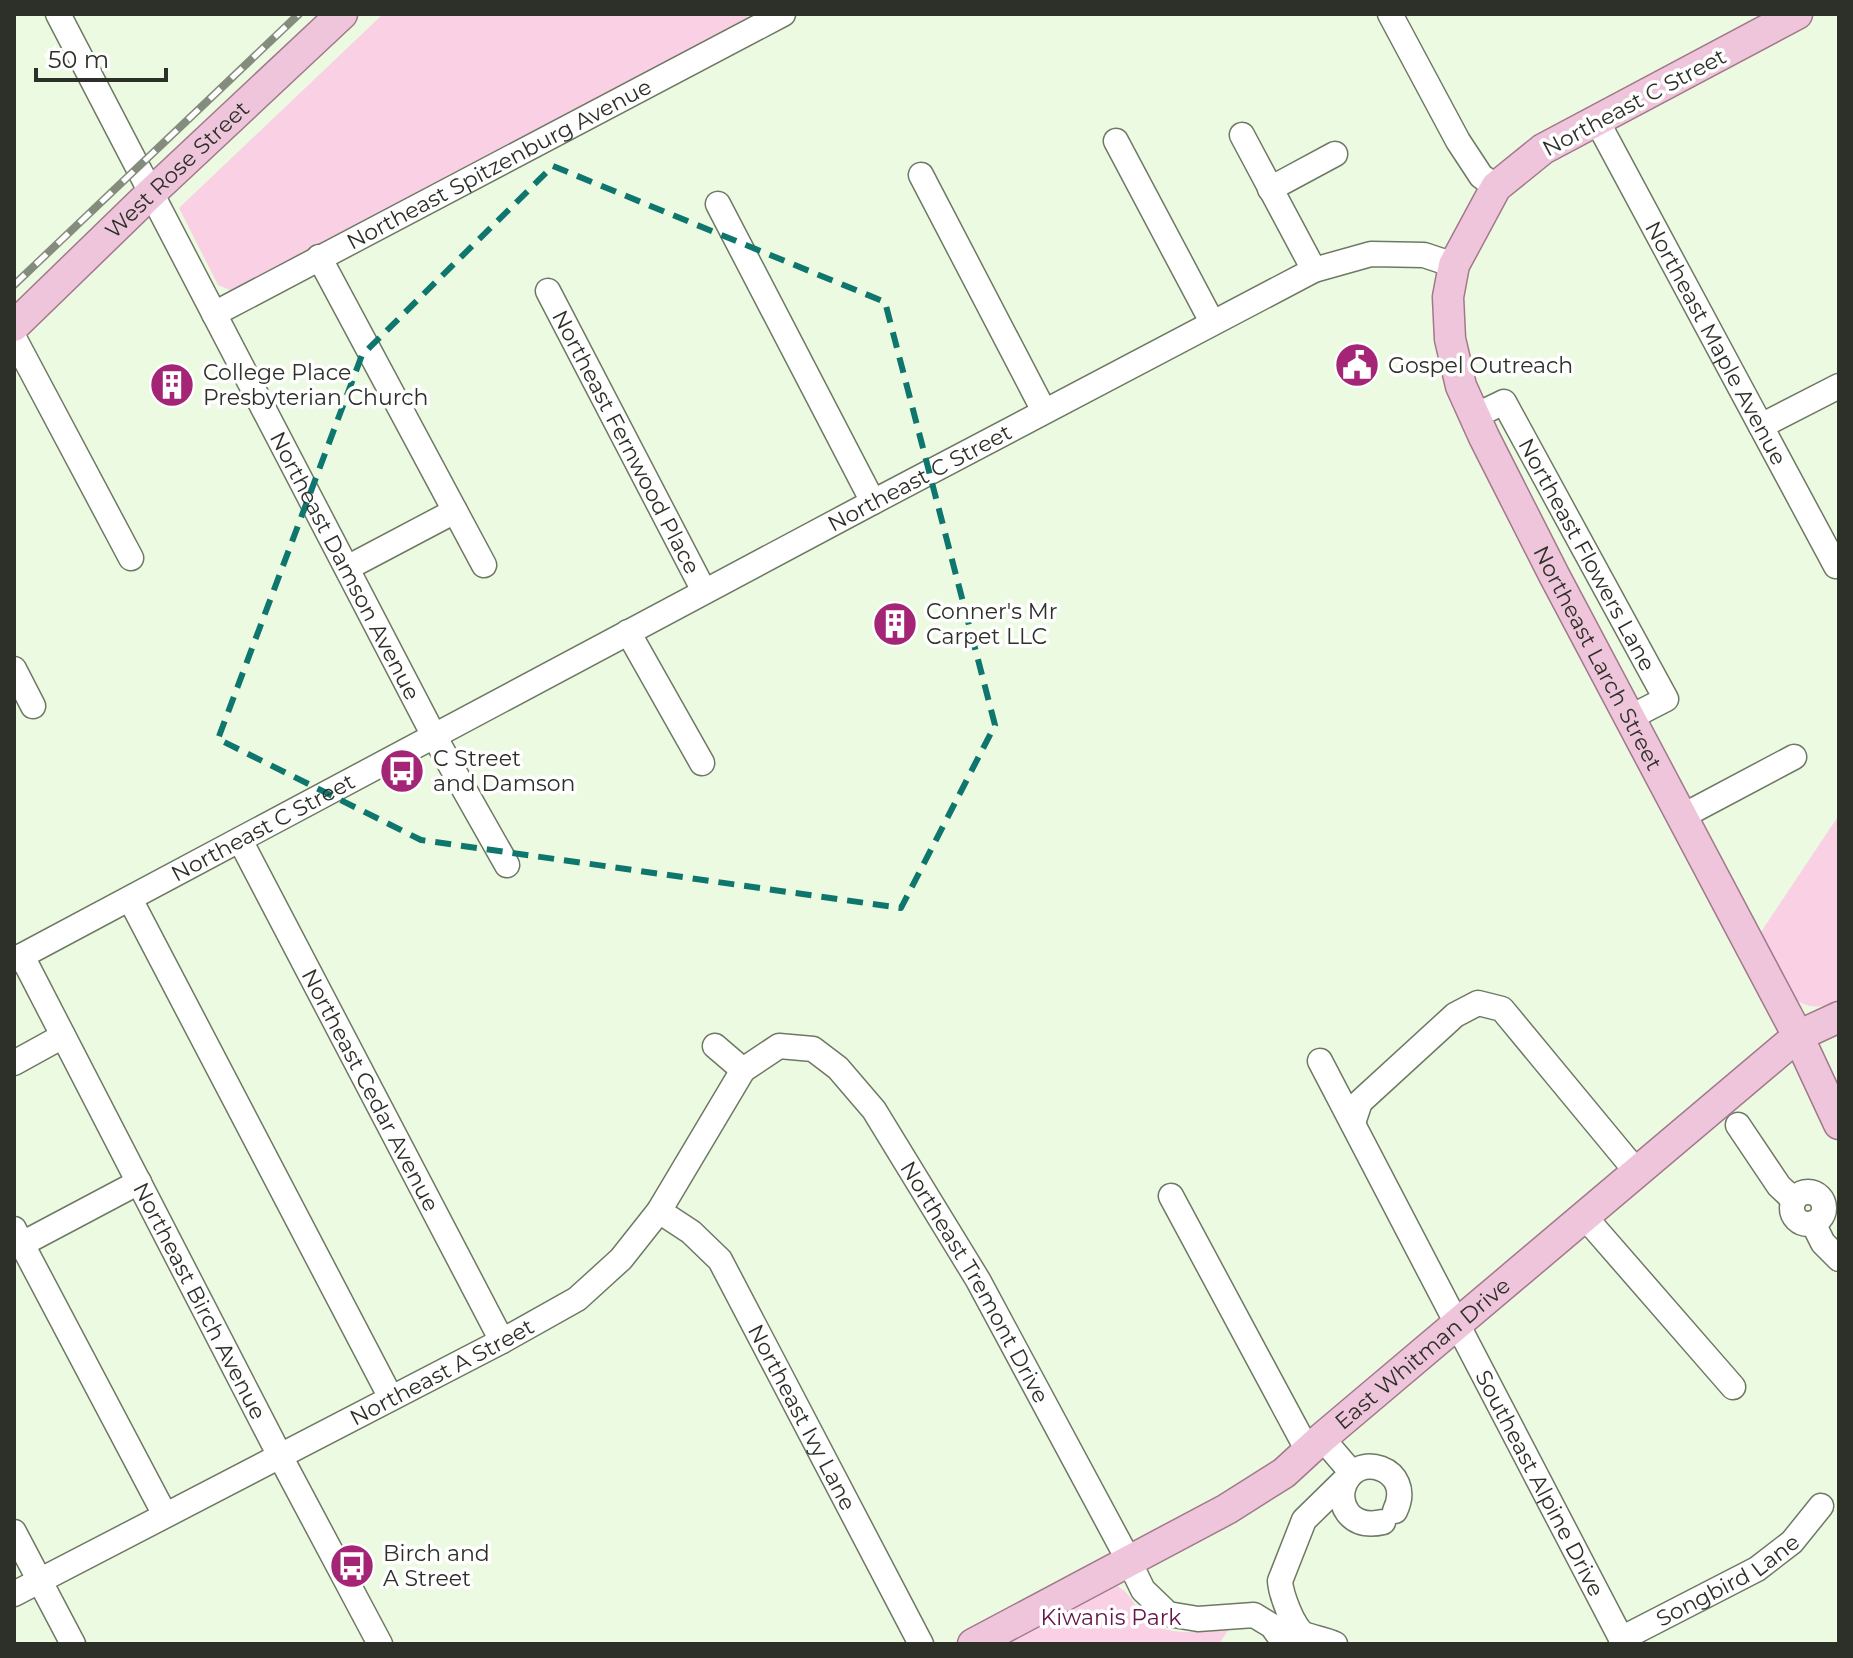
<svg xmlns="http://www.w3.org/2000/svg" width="1853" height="1658" viewBox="0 0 1853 1658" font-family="Montserrat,sans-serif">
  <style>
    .green { fill: #fad0e5 }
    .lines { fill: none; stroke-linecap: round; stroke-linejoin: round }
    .minor-casing { stroke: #6e7964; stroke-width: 27 }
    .major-casing { stroke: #a2788b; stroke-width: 33 }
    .minor { stroke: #fff; stroke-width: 24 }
    .major { stroke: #eec5da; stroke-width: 30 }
    .rail-casing { stroke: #848d7d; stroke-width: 8 }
    .rail { stroke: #fff; stroke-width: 5; stroke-dasharray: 15; stroke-linecap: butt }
    .marked { fill: none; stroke: #0f766e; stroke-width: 6; stroke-dasharray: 16 10; stroke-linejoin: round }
    .labels { text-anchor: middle; stroke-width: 7; stroke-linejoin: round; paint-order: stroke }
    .street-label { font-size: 22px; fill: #2c3028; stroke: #fff }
    .poi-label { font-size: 22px; fill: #2c3028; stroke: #fff; text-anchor: start }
    .park-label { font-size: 22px; fill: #641447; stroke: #fff }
  </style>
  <rect width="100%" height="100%" fill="#edfae2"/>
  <g class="green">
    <path d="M383,14H746L750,19L232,291L218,285L179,208Z"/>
    <path d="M1839,815V1001C1789,1024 1776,970 1759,935Z"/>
    <path d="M1117,1586C1129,1592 1133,1603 1142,1613C1164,1641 1201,1631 1231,1626L1219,1644H1001L1108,1587Z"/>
  </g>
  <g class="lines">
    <g class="minor-casing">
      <g id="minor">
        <path id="s1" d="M58,14L434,736L507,865"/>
        <path d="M1390,14L1458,141L1481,176L1496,187"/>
        <path id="s2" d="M1597,121L1836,566"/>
        <path d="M1242,135L1314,270"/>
        <path d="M1116,141L1212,322"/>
        <path d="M921,175L1044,411"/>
        <path d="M1270,189L1335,154"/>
        <path d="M718,204L873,502"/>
        <path d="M319,257L484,565"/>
        <path id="s3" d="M548,291L704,591"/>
        <path id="s4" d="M214,314L783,14"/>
        <path d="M14,338L131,558"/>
        <path id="s5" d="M1475,416L1504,402L1666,699L1629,718"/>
        <path d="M1761,426L1839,386"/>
        <path d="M347,568L455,511"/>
        <path d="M628,632L702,763"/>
        <path d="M14,669L33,706"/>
        <path d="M1681,817L1794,757"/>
        <path id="s6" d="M240,840L502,1341"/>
        <path d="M130,899L391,1398"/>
        <path id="s7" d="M22,956L280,1456L380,1644"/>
        <path id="s8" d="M14,960L873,502L1314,270L1371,254L1424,255L1454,265"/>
        <path d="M715,1046L743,1070"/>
        <path id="s9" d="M1320,1061L1624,1644"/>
        <path d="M14,1063L63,1036"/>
        <path d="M1353,1123L1360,1102L1455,1015L1478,1003L1502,1009L1636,1171"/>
        <path d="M1738,1125L1779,1186L1794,1200"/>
        <circle cx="1808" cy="1208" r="16"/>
        <path d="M1171,1196L1308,1451"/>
        <path id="s10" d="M659,1211L691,1232L720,1260L921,1644"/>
        <path d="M1584,1216L1733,1387"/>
        <path d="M1813,1223L1823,1243L1839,1259"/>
        <path d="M14,1229L165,1515"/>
        <path d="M22,1244L139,1182"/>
        <path d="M1322,1438L1352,1473L1304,1520L1280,1581C1281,1594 1293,1628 1304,1634C1313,1638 1325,1639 1335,1644"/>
        <path d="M1383,1522C1370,1525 1357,1524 1348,1513C1343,1506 1341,1497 1343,1489C1353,1448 1416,1468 1395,1511"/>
        <path d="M14,1532L73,1644"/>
        <path id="s11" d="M14,1594L502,1341L577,1299L621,1259L659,1211L743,1070L779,1046L813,1049L838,1068L874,1110L978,1280L1129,1561L1143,1590L1168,1614L1198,1619L1254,1615L1272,1626L1285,1644"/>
        <path id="s12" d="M1621,1639L1757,1569L1792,1542L1821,1506"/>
      </g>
    </g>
    <g class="major-casing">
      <g id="major">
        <path id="s13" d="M1797,14L1543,149L1496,187L1454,265L1448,297L1450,339L1461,386L1484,437L1554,575L1798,1036L1839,1124"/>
        <path id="s14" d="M14,326L151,193L342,14"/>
        <path id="s15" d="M973,1644L1227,1509L1284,1473L1322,1438L1798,1036L1839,1017"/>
      </g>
    </g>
    <use href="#minor" class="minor"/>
    <use href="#major" class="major"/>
    <g class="rail-casing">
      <path id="rail" d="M14,285L299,14"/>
    </g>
    <use href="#rail" class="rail"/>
  </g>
  <path class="marked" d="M553,166L885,302L995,725L901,908L421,840L218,739L362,355Z"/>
  <defs>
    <g id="civic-disc" transform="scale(2.3)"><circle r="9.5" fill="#a42476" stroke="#fff"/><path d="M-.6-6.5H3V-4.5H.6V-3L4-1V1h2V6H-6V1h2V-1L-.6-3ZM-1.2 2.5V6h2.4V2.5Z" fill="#fff"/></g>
    <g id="building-disc" transform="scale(2.3)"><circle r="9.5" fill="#a42476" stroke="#fff"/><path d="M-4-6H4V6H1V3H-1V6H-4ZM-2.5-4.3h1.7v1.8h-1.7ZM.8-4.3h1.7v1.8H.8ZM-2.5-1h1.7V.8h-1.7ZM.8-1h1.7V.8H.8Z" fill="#fff"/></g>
    <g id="bus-disc" transform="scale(2.3)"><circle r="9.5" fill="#a42476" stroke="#fff"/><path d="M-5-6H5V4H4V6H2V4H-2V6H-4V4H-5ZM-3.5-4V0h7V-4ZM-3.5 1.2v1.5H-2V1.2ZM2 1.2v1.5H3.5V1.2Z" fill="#fff"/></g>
  </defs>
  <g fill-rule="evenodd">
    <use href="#civic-disc" x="1357" y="365"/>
    <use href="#building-disc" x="172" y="385"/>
    <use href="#building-disc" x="895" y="624"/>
    <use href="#bus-disc" x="402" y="771"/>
    <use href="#bus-disc" x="352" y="1566"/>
  </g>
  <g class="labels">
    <g class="street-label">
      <text transform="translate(1634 102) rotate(-28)" y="8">Northeast C Street</text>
      <text dy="8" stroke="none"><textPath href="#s4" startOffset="322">Northeast Spitzenburg Avenue</textPath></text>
      <text dy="8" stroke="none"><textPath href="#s14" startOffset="226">West Rose Street</textPath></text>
      <text dy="8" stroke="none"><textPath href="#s2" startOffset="252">Northeast Maple Avenue</textPath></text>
      <text dy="8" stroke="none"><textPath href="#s3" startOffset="170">Northeast Fernwood Place</textPath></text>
      <text dy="8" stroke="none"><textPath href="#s8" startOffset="1026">Northeast C Street</textPath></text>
      <text dy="8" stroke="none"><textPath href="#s5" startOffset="206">Northeast Flowers Lane</textPath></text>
      <text dy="8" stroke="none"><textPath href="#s1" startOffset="622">Northeast Damson Avenue</textPath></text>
      <text dy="8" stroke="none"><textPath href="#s13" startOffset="864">Northeast Larch Street</textPath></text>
      <text dy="8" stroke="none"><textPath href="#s8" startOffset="282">Northeast C Street</textPath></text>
      <text dy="8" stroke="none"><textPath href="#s6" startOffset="282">Northeast Cedar Avenue</textPath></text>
      <text dy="8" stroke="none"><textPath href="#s11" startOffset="1284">Northeast Tremont Drive</textPath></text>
      <text dy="8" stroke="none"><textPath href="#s7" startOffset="388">Northeast Birch Avenue</textPath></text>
      <text dy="8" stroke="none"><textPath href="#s15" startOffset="538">East Whitman Drive</textPath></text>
      <text dy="8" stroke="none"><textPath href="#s11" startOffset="482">Northeast A Street</textPath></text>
      <text dy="8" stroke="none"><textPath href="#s10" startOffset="256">Northeast Ivy Lane</textPath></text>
      <text dy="8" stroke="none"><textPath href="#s9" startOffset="476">Southeast Alpine Drive</textPath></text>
      <text dy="8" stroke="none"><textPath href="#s12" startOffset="122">Songbird Lane</textPath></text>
    </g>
    <g class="poi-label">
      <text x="1388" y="373">Gospel Outreach</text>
      <text x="203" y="380">College Place<tspan x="203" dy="25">Presbyterian Church</tspan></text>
      <text x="926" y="619">Conner's Mr<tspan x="926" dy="25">Carpet LLC</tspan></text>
      <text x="433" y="766">C Street<tspan x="433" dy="25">and Damson</tspan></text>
      <text x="383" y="1561">Birch and<tspan x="383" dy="25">A Street</tspan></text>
    </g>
    <g class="park-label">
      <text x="1111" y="1625">Kiwanis Park</text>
    </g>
  </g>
  <rect width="1853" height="1658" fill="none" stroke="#2c3028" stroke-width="32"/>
  <path d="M36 68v12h130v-12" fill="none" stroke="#2c3028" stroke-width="4"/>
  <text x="48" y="68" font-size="24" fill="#2c3028" stroke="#ffffff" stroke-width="6" paint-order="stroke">50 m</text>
</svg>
